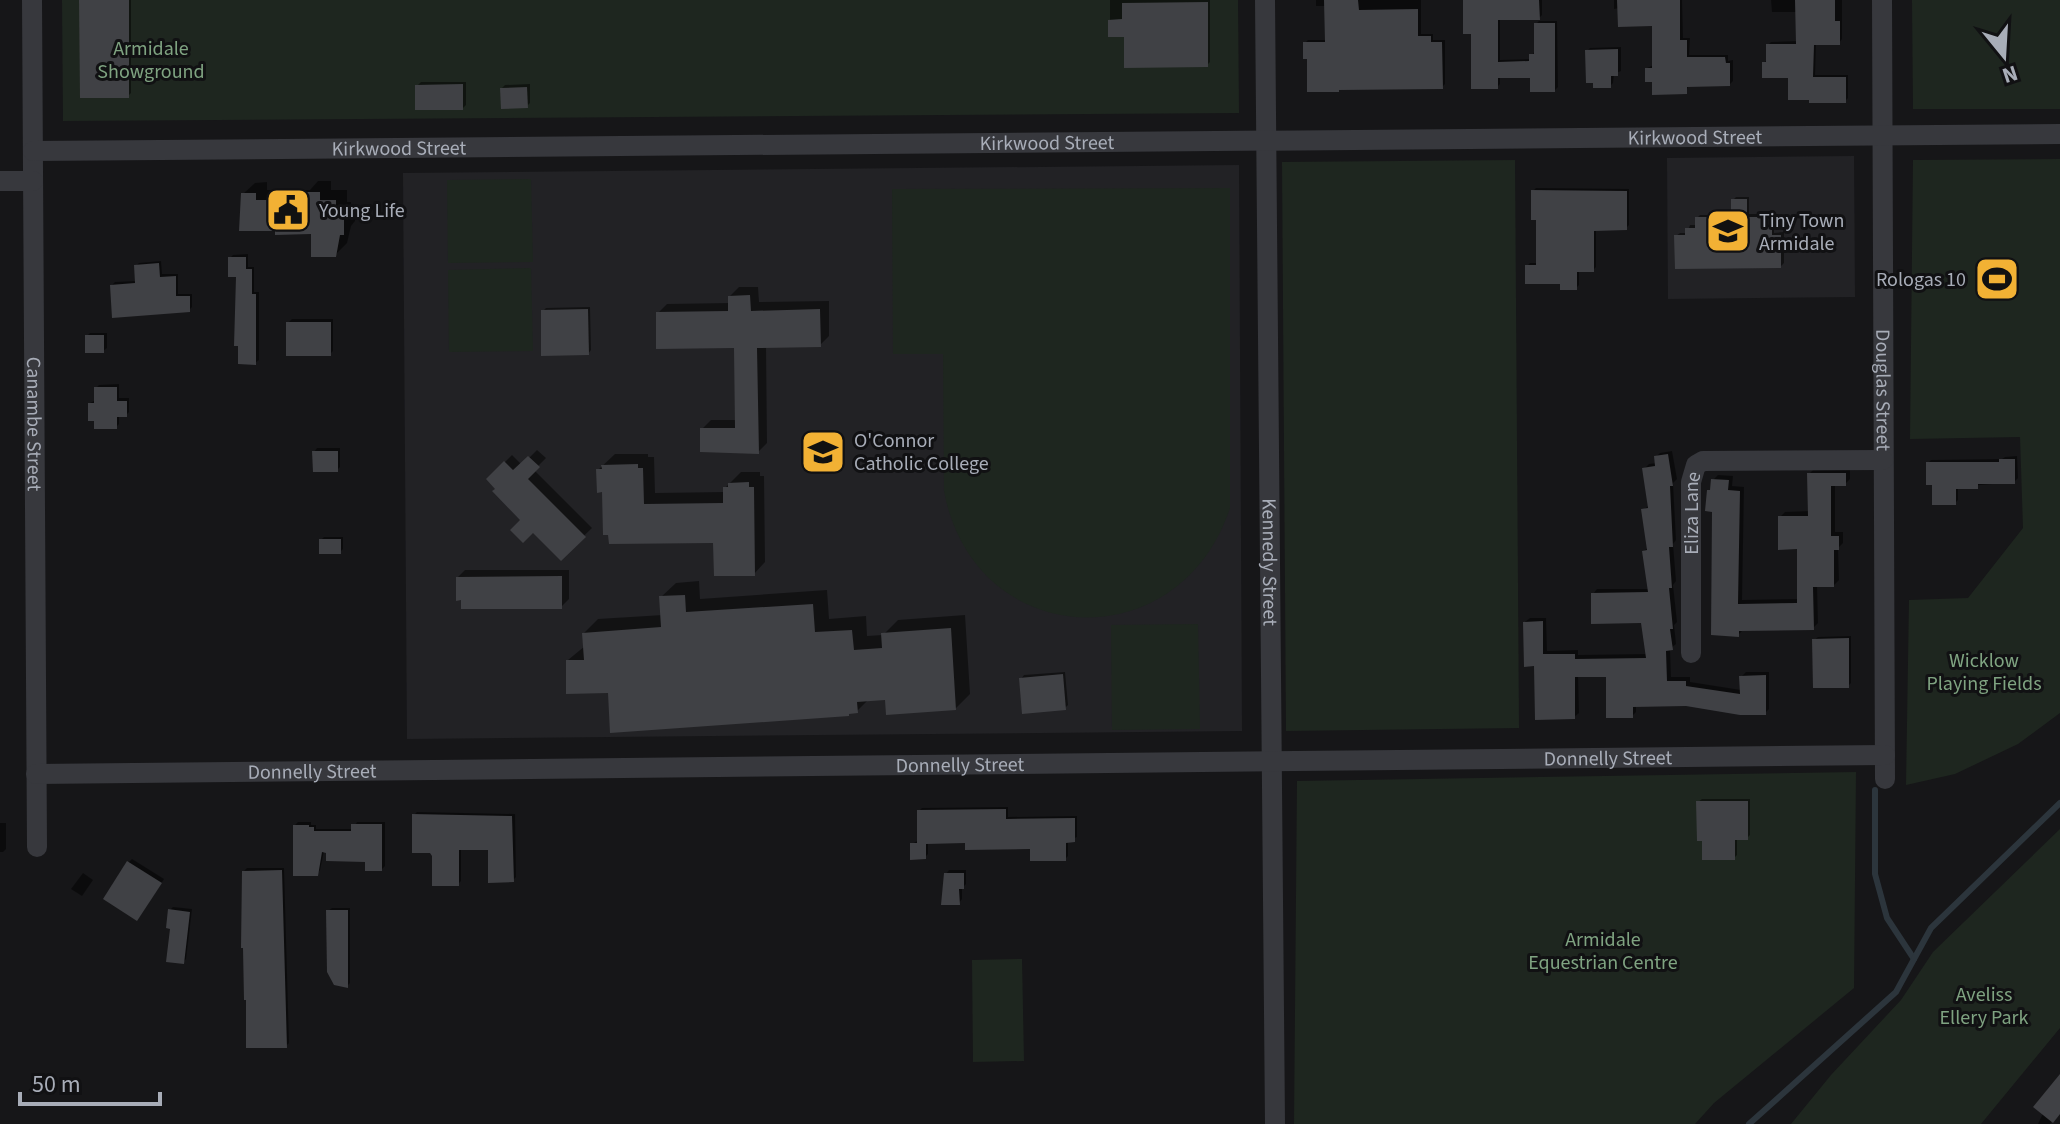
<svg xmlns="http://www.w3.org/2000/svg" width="2060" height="1124" viewBox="0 0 2060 1124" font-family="'Source Sans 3',sans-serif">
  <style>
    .built { fill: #222225 }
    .green { fill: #1e261f }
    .shadow { fill: #0007 }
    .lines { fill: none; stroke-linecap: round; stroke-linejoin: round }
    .stream { stroke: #2c353c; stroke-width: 6 }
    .building { fill: #404145 }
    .minor { stroke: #37383d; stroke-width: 20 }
    .labels { text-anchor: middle; stroke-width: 6; stroke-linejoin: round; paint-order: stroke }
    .park-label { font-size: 20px; fill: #7fa381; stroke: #111113 }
    .street-label { font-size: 20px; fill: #a8adb8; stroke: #111113 }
    .poi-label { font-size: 20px; fill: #a8adb8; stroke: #111113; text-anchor: start }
  </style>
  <rect width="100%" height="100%" fill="#161618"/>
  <g class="built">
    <path d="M1854,156L1855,297L1668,299L1667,158Z"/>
    <path d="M1239,165L1242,731L407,739L403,173Z"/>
  </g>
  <g class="green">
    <path d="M62,0H1238L1239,113L63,121Z"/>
    <path d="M1912,0H2060V109H1913Z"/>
    <path d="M2060,159V713L2018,744L1955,774L1906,785L1909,600L1968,598L2023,528L2020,437L1910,439L1913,160Z"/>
    <path d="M1515,160L1519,728L1286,731L1282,162Z"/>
    <path d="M531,179L533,262L448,263L447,180Z"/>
    <path d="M1230,188V508C1179,662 974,651 944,491L943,354H893L892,189Z"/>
    <path d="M531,268L533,351L449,352L448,270Z"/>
    <path d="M1198,624L1200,729L1112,730L1111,625Z"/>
    <path d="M1856,772L1854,988L1714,1103L1695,1124H1294L1297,781Z"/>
    <path d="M2060,829V1028L1981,1124H1791L1831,1075L1901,1000L1933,952Z"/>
    <path d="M1022,959L1024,1061L973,1062L972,960Z"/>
  </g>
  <g class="shadow">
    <path d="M81,0H131V93L128,96Z"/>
    <path d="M1110,0H1210V62L1207,65L1126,35H1110Z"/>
    <path d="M1316,0H1421V34H1433V40H1445V84L1442,87L1309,57L1305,43L1308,40H1327L1326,6H1316Z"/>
    <path d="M1465,0H1542V15L1539,18H1500V60L1531,59L1534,52L1536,24L1539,21H1557L1558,87L1555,90L1532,76H1500V84L1497,87L1473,32Z"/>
    <path d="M1614,0H1682L1683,38H1690L1689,55H1728V61L1733,60V81L1730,84H1689L1686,92L1654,80L1647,68L1654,65V24L1620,8L1614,9Z"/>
    <path d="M1771,0H1842V39L1839,43H1816L1815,75H1848V98L1845,101L1764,63L1768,59V45L1771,42L1798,41L1797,12H1772Z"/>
    <path d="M1621,47V71L1614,74L1613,83L1610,86L1587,51L1590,48Z"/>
    <path d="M421,82H466V105L463,108L417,86Z"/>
    <path d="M530,84V103L527,106L502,88L505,85Z"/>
    <path d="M318,181H331V190H347V202H351V207H355V221L351,226L347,243L335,255L313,232L243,194L255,183L267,182V190H310Z"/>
    <path d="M1536,188L1629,189V225L1626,228L1596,229V267L1593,270H1579V285L1576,288L1527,266L1530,263H1538L1537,218L1533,191Z"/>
    <path d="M1736,197H1749V214H1766V225L1774,224V233L1784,232V263L1781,266L1676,236L1680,233H1687L1690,225H1697V218L1700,215H1733V200Z"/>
    <path d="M248,254V267H254V292H259V360L255,363L238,275L230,258L233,255Z"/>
    <path d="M161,261L162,274H178V294H192V307L189,310L112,285L115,282L136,281V266L139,263Z"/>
    <path d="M739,287H758L759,302L829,301V336L820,345L766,346L767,443L758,452L702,429L711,420H737L736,346L658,313L667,304L730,303V296Z"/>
    <path d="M590,307L591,350L588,354L543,311L546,308Z"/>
    <path d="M292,319H333V351L330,354L288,323Z"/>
    <path d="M90,333H107V348L103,351L87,336Z"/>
    <path d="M119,384V398H129V412L126,415H119V424L116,427L90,403L96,400V388L99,385Z"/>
    <path d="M317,448H340V467L337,470L314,452Z"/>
    <path d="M537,450L546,458L534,470L592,528L561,558L488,479L512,455L522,465Z"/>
    <path d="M1672,451L1677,479L1673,483L1676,540L1673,544L1676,581L1673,585L1677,622L1674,625L1676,644L1670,649L1671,677H1690V682L1741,690V677L1746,672H1769V709L1765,713L1686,704L1636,705V712L1632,716L1608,675H1578L1579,713L1574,717L1536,664L1525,622L1530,618H1546L1547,651L1578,650V655L1648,654L1642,621L1593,594L1597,589H1650L1644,551L1649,547L1644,510L1648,506L1644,469L1649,464L1657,463L1656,457L1660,453Z"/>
    <path d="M615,454H648V457H654L655,493L725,492V488L741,472H760V476H764L765,562L754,574L715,541L604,490L598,470Z"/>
    <path d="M2017,456L2018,478L2014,482L1958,487V500L1955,503L1934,483L1928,463L1931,460L2002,459L2005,457Z"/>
    <path d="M1814,469H1850V479L1845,484H1835V532H1843V543L1838,548L1839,580L1834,585H1817L1818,623L1813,628L1743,630L1738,635L1709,491L1713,487V480L1718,475L1733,476L1732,486L1744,487L1742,600L1799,599V547L1780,517L1785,512L1810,511L1809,474Z"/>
    <path d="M324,537H343V549L340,552L321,540Z"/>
    <path d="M465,570H569V599L561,607L458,577Z"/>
    <path d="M699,581L700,599L827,590L829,619L866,616L867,636L883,635L898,620L965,615L970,694L956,708L887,698L869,699L857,711L610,691L568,660L585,646L584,633L598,619L663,615L661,597L676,583Z"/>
    <path d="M1851,636V683L1848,686L1814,640L1818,637Z"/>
    <path d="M1065,672L1068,705L1065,708L1021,679L1024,675Z"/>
    <path d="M1702,799H1750V835L1747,838H1737V855L1734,858L1698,802Z"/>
    <path d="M1008,807V817L1077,816V837L1068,841V856L1065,859L1032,847L967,841L928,842V854L925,857L912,844L919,840V811L922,808Z"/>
    <path d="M417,812L515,814L516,877L513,880L490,848H461V881L458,884L431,851L414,815Z"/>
    <path d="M298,822H311V825H316V829H353L357,822H385V866L382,869L367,860L324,851L320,870L317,874L295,825Z"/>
    <path d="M0,823H6V849L3,852H0Z"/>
    <path d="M132,859L164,879L140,916L129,862Z"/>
    <path d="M247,868H284L289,1043L286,1046L244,871Z"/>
    <path d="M949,870H966V884L962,888V899L959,903L946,874Z"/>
    <path d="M83,873L93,880L82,896L71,889Z"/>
    <path d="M173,907L192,909L186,959L183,962L170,910Z"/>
    <path d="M332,908H350V983L347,986L328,911Z"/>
    <path d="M2060,1077V1112L2050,1124H2038Z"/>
  </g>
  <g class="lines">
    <g class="stream">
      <path d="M1875,790V874L1887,918L1914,959"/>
      <path d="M1749,1124L1896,992L1931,928L2060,803"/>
    </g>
  </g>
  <g class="building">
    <path d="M79,0H129V98H80Z"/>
    <path d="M1324,0H1358L1359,10L1418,9V36H1431V42H1442L1443,89L1339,90V92H1307V59H1303V42H1325Z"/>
    <path d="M1463,0H1539L1540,20H1498V62L1529,61V54H1534V23H1555V92H1530V78H1498V89H1471V34H1463Z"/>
    <path d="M1617,0H1680V40H1687V57H1725L1726,63H1730V86L1687,87V94L1652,95V82H1645V68H1652V26L1618,27Z"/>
    <path d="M1795,0H1835V21H1840V45H1814L1813,77H1846V103H1809V100H1788V78H1762V62H1766V44H1796Z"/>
    <path d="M1208,2V67L1124,68V37H1108V20L1122,19V3Z"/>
    <path d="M1618,49V76H1611V88H1593V83H1586L1585,50Z"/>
    <path d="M463,84V110H415V85Z"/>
    <path d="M527,87L528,108L501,109L500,88Z"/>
    <path d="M1531,190L1627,191V230L1594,231V272H1577V290H1560V284H1525V265H1536V220H1531Z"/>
    <path d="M305,192H320V200H336V212H340V217L344,218V235H340L336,257H311V234L275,235V231H239L241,193H256V200H305Z"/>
    <path d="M1731,199H1747V217H1764V227H1772V235H1781V268L1675,269L1674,235H1685V228H1695V217H1731Z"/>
    <path d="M228,257H246V269H252V294H256V365L238,364V346H234L236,277H228Z"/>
    <path d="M159,263L160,277L176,276V296H190V312L112,318L110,285L135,283L134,265Z"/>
    <path d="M750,295L751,311L820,309L821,347L757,348L759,454L700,452V428H735L734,348L656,349V312L728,311V296Z"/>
    <path d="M588,309L589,355L541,356V310Z"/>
    <rect x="286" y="322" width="45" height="34"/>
    <rect x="85" y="335" width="19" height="18"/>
    <path d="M94,387H117V401H127V417H117V429H94V421H88V403H94Z"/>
    <path d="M312,451H338V472H313Z"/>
    <path d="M1668,454L1673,486H1670L1673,547H1669L1672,588H1669L1673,629H1670L1673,650L1666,651L1667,681H1686V686L1740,694L1739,676L1766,675V715H1740L1686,706L1633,707V718H1606V677H1575V719L1535,720L1534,666L1524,667L1523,622L1543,621V654H1575V659L1646,658L1641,623L1591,624V593L1648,592L1642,551L1647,550L1641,509L1648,508L1642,468L1655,466L1654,456Z"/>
    <path d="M528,456L540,467L528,479L586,537L561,561L533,533L523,543L510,530L520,520L492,491L495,489L486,479L504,461L513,470Z"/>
    <path d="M1999,459H2015V484H1978V489H1956V505H1932V485H1926V462H1999Z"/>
    <path d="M638,464V468H643L644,504L723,503V487H728V483L749,482V487H754L755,576H714L713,543L609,544L608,535H603L602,492L597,493L596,469H602L601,465Z"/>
    <path d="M1807,473H1846V486H1831V536H1839V550H1834V587H1813L1814,630L1739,631V637L1711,635L1712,512L1705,511L1707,490H1710L1711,479L1729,480L1728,490L1740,491L1738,604L1797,603V549L1778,550V516H1808Z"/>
    <rect x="319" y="539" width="22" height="15"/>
    <path d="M562,576V609H461V600L456,601V577Z"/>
    <path d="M685,595L686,612L813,604L815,632L852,630L854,650L882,648L881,633L951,628L956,710L886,715L885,700L857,702L858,713L849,714V716L610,733L608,693L566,694V660H584L582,633L661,627L659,596Z"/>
    <path d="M1849,638V688H1813L1812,639Z"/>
    <path d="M1063,674L1066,710L1022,714L1019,678Z"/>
    <path d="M1696,801H1748V840H1735V860H1702V841H1697Z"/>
    <path d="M1006,809V819L1075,818V842L1066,843V861H1030V849L965,850V843L926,844V859L910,860V843H917V810Z"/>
    <path d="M412,814L512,816L514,882L488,883V850H459V886H432V856L430,853H412Z"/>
    <path d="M351,824H382V871H365V862L326,861V853L322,852L318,876H293V825H309V827H314V831H351Z"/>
    <path d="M127,861L162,883L137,921L103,899Z"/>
    <path d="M282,870L287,1048H246V1000H244L243,948H241L242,871Z"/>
    <path d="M944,873H964V889H959L960,905H941Z"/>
    <path d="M168,909L190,912L184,964L166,962L170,929L166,928Z"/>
    <path d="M326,910H348V988L334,985L327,972Z"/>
    <path d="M2060,1074V1114L2053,1123L2033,1107Z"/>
  </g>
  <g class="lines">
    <g class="minor">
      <path id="s1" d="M32,0L37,847"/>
      <path id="s2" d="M1265,0L1275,1124"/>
      <path id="s3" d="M1882,0L1885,779"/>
      <path id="s4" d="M33,151L2060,134"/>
      <path d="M0,181H33"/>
      <path id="s5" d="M1691,653V482L1696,465L1703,461L1883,460"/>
      <path id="s6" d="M36,774L1885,755"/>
    </g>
  </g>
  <defs>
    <g id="civic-square" transform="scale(2.3)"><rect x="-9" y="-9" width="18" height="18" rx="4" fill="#f2b134" stroke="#111113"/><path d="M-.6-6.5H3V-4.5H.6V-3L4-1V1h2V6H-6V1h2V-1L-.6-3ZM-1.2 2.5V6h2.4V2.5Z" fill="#111"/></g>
    <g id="school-square" transform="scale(2.3)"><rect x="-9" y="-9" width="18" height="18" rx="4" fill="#f2b134" stroke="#111113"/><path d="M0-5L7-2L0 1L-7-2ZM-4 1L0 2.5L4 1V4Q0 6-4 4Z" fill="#111"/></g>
    <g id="stadium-square" transform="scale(2.3)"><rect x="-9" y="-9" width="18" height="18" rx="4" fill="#f2b134" stroke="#111113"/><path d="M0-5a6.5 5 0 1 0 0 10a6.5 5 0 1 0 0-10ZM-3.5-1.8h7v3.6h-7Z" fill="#111"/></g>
  </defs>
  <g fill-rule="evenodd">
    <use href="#civic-square" x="288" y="210"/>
    <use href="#school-square" x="1728" y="231"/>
    <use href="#stadium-square" x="1997" y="279"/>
    <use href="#school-square" x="823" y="452"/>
  </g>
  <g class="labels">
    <g class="park-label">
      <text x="151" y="55">Armidale<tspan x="151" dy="23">Showground</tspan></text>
      <text x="1984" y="667">Wicklow<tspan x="1984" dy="23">Playing Fields</tspan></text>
      <text x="1603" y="946">Armidale<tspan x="1603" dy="23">Equestrian Centre</tspan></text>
      <text x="1984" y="1001">Aveliss<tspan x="1984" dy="23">Ellery Park</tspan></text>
    </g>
    <g class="street-label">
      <text dy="7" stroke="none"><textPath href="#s4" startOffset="1662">Kirkwood Street</textPath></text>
      <text dy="7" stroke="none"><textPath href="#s4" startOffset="1014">Kirkwood Street</textPath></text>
      <text dy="7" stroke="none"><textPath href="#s4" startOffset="366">Kirkwood Street</textPath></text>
      <text dy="7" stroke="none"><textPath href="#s3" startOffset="390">Douglas Street</textPath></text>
      <text dy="7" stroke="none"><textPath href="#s1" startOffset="424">Canambe Street</textPath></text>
      <text dy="7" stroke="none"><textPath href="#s5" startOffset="140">Eliza Lane</textPath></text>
      <text dy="7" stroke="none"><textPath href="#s2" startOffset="562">Kennedy Street</textPath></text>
      <text dy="7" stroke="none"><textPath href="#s6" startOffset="1572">Donnelly Street</textPath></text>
      <text dy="7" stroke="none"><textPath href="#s6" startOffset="924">Donnelly Street</textPath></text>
      <text dy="7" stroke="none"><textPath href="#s6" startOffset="276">Donnelly Street</textPath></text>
    </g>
    <g class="poi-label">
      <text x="319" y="217">Young Life</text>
      <text x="1759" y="227">Tiny Town<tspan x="1759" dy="23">Armidale</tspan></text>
      <text x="1966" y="286" text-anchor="end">Rologas 10</text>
      <text x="854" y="447">O'Connor<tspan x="854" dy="23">Catholic College</tspan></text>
    </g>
  </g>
  <g transform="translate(2004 56) rotate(162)" stroke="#111113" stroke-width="6" paint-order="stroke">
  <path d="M0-6L14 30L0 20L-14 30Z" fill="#a8adb8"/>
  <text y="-12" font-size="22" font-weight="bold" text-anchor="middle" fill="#a8adb8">N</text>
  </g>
  <path d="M20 1092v12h140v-12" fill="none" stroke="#a8adb8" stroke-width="4"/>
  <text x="32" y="1092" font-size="24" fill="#a8adb8" stroke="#111113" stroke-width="6" paint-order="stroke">50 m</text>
</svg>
